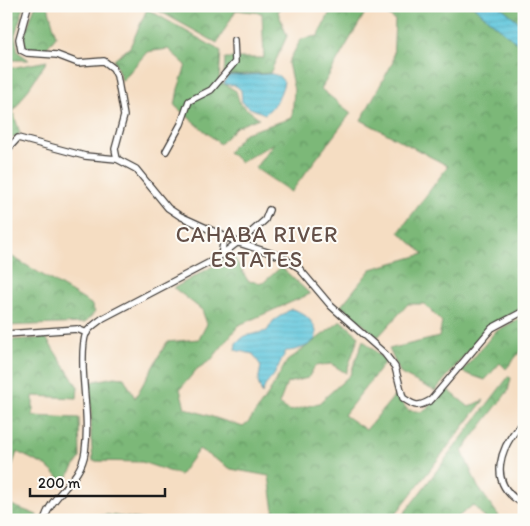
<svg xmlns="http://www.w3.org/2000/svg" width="530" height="526" viewBox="0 0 530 526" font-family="Itim,sans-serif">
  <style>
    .forest { fill: url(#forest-crowns); stroke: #4c6a4a }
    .water { fill: url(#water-rules); stroke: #3e717c }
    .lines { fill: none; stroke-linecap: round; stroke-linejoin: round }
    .minor-casing { stroke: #3d3935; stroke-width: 8 }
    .minor { stroke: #fff; stroke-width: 5.5 }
    .labels { text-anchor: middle; stroke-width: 4; stroke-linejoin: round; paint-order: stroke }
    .neighbourhood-label { font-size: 22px; letter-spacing: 1px; fill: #645048; stroke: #fdfcf7 }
  </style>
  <defs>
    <pattern id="forest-crowns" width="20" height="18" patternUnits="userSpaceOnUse" patternTransform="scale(1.25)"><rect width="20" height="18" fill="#7bb878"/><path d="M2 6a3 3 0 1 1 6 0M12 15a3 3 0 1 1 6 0" fill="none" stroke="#649562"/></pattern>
    <pattern id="water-rules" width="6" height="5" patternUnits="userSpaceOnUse" patternTransform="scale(1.25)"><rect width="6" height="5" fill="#5fc6dc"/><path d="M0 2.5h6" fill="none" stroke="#52aabc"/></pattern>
  </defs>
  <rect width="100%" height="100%" fill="#fdfcf7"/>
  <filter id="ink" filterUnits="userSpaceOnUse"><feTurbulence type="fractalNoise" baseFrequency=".02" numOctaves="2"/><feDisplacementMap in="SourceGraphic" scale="10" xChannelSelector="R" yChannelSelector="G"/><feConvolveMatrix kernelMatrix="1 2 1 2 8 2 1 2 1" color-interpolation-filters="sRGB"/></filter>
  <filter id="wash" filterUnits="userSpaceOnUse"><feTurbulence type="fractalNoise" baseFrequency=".0096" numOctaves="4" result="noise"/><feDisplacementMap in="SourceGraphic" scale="20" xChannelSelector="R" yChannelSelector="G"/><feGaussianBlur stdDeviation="1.12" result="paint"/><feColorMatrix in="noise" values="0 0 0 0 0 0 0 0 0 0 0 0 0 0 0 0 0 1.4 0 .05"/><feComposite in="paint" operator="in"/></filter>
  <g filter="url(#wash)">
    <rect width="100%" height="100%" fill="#f5ddc2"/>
    <g class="forest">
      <path d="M6,6H24L15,35L18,52L29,60H6Z"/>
      <path d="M35,6H48L56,36L46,49L25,47L24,37Z"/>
      <path d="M150,6H281L278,12L287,36L270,73L224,75L225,58H264L262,13L236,10L217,43Z"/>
      <path d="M333,6H369L321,89L351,113L291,192L255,168L274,143L241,162L228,152L245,133L292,118L294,90L288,63L301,39L318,36Z"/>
      <path d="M375,6H473L524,49V307L490,325L435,391L401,374L389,349L439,337L442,322L424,304H408L378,337L341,306L371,269L424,254L399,232L448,166L361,120L393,62L395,20Z"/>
      <path d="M500,6H524V26Z"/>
      <path d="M147,9L221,51L219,81L236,91L240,104L259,118L236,127L220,144L175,106L178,89L186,65L168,49L147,52L122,81L114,60L130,47Z"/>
      <path d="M47,61L13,112L20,133L6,143V69Z"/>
      <path d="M6,253L91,304L95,312L85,323L6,326Z"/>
      <path d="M233,255L248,281L263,283L281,267L310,294L239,325L211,360L197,369L180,389L185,408L243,427L248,423L269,393L287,361L341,321L359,336L346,373L331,364L315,366L308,378L287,383L279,404L290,411L319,403L350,375L363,340L386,361L344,415L366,430L395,395L408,410L423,412L447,389L469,407L484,400L391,520H259L274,511L269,476L231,469L199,449L180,475L142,462L93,461L91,437V382L114,377L124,378L135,398L167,342L199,339L207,324L202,310L174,288Z"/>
      <path d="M524,316V347L506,369L500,363L485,380L462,372L495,332Z"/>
      <path d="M46,338L78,387L77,398L33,396V416L79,418L80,458L64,482L46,466L17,452L6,484V346L11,340Z"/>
      <path d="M509,376L511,378L508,391L462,451L478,487L499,516L495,520H487L473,505L454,520H399Z"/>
      <path d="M6,503L37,515L36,520H6Z"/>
      <path d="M108,515L144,520H64L69,518Z"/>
    </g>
    <g class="water">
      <path d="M473,6H500L524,26V49Z"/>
      <path d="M272,74L279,76L284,82C281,95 275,106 265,114L250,108L242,102L241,90L236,86L225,84L224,82L228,76Z"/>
      <path d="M291,309C301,310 318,323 316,336C314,346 295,351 286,351L274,375L265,386L262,394L258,382L261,366L253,354L235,350L236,343L245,336L267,331L273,321Z"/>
    </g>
  </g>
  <g filter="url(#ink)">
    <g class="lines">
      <g class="minor-casing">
        <g id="minor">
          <path d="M28,6L19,39L21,50L27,53L57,55L78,63L104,61L113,68L117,76L124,116L115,149L117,159"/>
          <path d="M6,151L18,138L85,156L117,159L136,169L168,208L180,216L239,243L280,256L298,267L331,306L385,354L395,367L403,398C415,406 417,408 431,400L492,328L524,311"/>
          <path d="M166,151L181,124L189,101L211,90L235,62L234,40"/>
          <path d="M220,234L223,244L221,255"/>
          <path d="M239,243L265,220L269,210"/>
          <path d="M6,334L77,329L87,333"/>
          <path d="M524,421C500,446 485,484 524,504"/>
          <path d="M44,520C52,493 81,481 85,452C89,424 84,395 83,368C83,357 82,344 86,333C90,327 98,322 103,318L216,259L238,242"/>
        </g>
      </g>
      <use href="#minor" class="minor"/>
    </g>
  </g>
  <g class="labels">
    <g class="neighbourhood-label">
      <text x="257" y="242">CAHABA RIVER<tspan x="257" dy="25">ESTATES</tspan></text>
    </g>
  </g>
  <rect width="530" height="526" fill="none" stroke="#fdfcf7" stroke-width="25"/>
  <path d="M30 488v8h135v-8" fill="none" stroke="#1c1c1c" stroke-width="2.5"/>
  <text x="38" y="488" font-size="15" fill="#1c1c1c" stroke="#fdfcf7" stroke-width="4" paint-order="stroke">200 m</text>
</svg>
